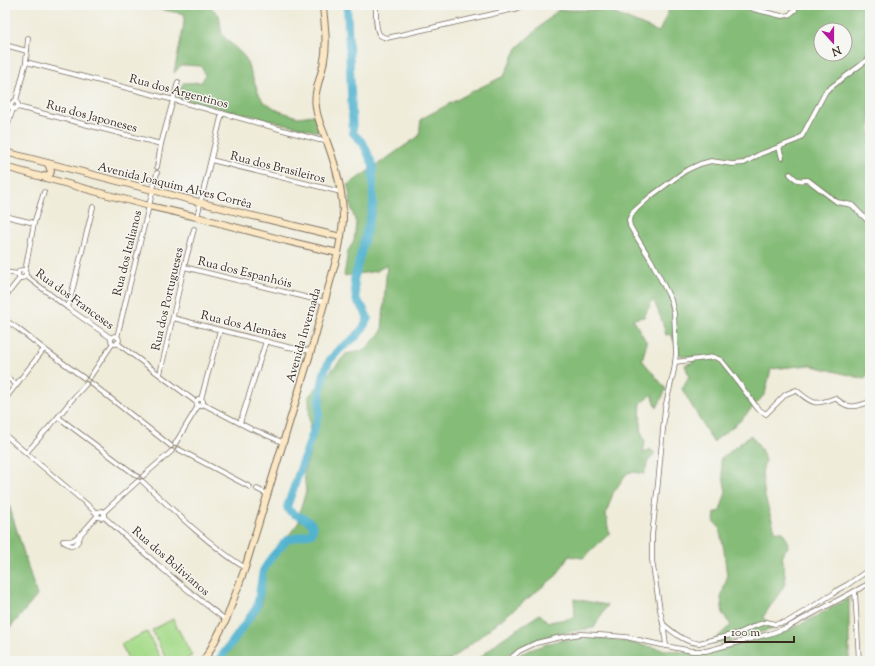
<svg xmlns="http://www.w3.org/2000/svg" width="875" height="666" viewBox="0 0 875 666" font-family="'Sorts Mill Goudy',serif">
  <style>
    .green { fill: #a7dc8c; stroke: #718355 }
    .forest { fill: #85bc78; stroke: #60734b; fill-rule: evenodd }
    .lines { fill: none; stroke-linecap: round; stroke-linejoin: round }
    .river { stroke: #51b3cf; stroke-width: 8 }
    .minor-casing { stroke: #7a6e60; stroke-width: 5.5 }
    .secondary-casing { stroke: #7a6e60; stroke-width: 8 }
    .minor { stroke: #fff; stroke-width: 4 }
    .secondary { stroke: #fbe7c3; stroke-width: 6 }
    .labels { text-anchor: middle; stroke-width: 3; stroke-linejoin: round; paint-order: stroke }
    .street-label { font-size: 12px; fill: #3b2a1e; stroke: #f6f6f2 }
  </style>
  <rect width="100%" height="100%" fill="#f6f6f2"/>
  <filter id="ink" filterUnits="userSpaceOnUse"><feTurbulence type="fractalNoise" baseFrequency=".025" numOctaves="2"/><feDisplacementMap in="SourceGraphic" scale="8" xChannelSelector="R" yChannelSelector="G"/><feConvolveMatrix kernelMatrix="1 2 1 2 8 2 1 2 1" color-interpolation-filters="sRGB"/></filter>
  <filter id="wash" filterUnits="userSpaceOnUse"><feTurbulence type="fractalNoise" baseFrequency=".012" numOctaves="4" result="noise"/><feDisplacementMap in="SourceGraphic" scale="16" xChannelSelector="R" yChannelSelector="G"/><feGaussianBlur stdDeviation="0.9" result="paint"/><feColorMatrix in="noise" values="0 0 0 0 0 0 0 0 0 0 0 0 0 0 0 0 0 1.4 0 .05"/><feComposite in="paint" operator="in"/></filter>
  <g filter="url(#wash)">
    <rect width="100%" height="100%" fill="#efecda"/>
    <g class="green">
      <path d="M173,619L192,656L182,661H167L152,630Z"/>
      <path d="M147,632L162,661H129L121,644Z"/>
    </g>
    <g class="forest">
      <path d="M137,5H209L219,15L222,35L245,57L258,92L263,101L279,111L298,117L314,115L319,132L178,98L183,83L202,82L205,75L201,66L181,65L174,73L183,29L185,14Z"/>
      <path d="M671,5H744L782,16L789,15L796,5H870V369L865,379L809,365L771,369L765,394L740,421L713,442L682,389L689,376L685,365L693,362V358L680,355L671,334L666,335L661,318L653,299L644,317L633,319L647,343L642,360L666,389L657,408L652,394L641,403L640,415L642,434L645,441L643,454L649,449L655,453L648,461L644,474L633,472L627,473L613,493L606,514L609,534L583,558L569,556L556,576L449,661H215L222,651L253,619L262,604L263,568L299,522L301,506L306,492L304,472L310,451L309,396L346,354L365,350L382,331L387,264L377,271L344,276L348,251L354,241L356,223L351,207L348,185L419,136L421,119L477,89L504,76L517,48L558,10H606L659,32ZM821,30H845V54H821Z"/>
      <path d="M751,435L762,451L765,461L762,473L765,497L775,531L783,532L787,539L788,547L782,554L786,583L763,617L773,629L726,642L711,643L731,625L723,615L721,598L727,577L724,550L719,527L714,522L715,513L720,511L726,492L720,459Z"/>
      <path d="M5,492L37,596L5,634V622L10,619L5,604Z"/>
      <path d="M849,598V661H523L520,654L538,647L557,641L581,637L607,638L666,650L705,654L743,643L781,633L796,627Z"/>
      <path d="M574,599L607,605L594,628C566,632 521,639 501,661H476L499,641L540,614L548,622L575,618Z"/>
    </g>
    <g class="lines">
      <path class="river" d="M218,661L233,641L257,607L263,571L271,558L287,540L305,535L312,533C317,519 299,518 291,512C289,511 288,510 287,507L319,415L320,394L324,373L329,361L341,348L357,336L363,328L368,318L363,308L356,299L354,280L373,206V165L363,143L353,133L347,5"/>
    </g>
  </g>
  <g filter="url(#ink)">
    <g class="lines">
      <g class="minor-casing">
        <g id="minor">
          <path d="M376,5C376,13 375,30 380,35C382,37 384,37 387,38L515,9L525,5"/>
          <path d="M744,5L753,9L782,16L789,15L795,10L796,5"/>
          <path d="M5,45L27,51"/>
          <path d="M26,62L174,100L319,140L327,141"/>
          <path d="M16,101L26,62L28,38"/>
          <path d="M5,104L11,106L12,108L15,109L18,107V104L16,101C13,101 11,103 11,106"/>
          <path d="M18,107L161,144"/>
          <path d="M5,133L13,109"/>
          <path d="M779,147L782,158"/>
          <path d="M211,160L341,192"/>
          <path d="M157,167L161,144L178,82"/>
          <path d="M790,174C797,181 798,181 808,180L837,202L852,205L870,223"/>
          <path d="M5,216L34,223"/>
          <path d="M197,217L222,113"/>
          <path d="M184,267L325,302"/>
          <circle cx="22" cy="274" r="4"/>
          <path d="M25,271L34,223L44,192"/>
          <path d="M5,272L18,274"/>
          <path d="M26,276L68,308L111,338"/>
          <path d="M5,297L20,278"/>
          <path d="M68,308L93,207"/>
          <path d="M173,318L288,347L311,351"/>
          <path d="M5,320L17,328L44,349L84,378"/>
          <circle cx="115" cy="340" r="4"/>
          <path d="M117,337L157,173"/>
          <path d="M117,343L196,402L197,405L201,406L203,403V401L201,399H198L196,402"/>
          <path d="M675,362L714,357L721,360L733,375L758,409L766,414L786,394L796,390C813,404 814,406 835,398C850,410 853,407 870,402"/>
          <path d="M160,374L184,267L194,229"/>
          <path d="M5,376L17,385"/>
          <path d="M90,377L113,343"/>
          <path d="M91,383L171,446"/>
          <path d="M5,399L44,349"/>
          <path d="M201,399L220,330"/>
          <path d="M203,404L251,429"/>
          <path d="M58,417L137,476"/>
          <path d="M240,423L266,341"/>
          <path d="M255,430L282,442"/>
          <path d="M5,435L89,506L97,514L98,517L102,518L104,516V512L102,511L98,512L97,514"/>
          <path d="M175,444L198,406"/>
          <path d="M178,449L250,487"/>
          <path d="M26,453L58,417L70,402L86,384"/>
          <path d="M143,476L172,451"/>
          <path d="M142,481C175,512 207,543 245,568"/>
          <path d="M257,489L267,494"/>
          <path d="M104,512L138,481"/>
          <path d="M104,517C143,552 183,588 226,620"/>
          <path d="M63,541C66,541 70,541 73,540C82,535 90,524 97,516"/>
          <path d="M64,542L72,546C78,544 79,540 81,534"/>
          <path d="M855,591L859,661"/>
          <path d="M663,624C673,632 685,643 699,643L739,633L757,625L767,622L775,624L787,622L833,594C839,587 843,588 850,583C857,578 863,574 870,569"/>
          <path d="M666,646L664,628L660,610L652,560V535L658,483L665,408L674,370L676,354L674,313L671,300L651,260L634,233L630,226L629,220L633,212L651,196L685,171L700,164L711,161L732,164L744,163L760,154L797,140L802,136L826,91L870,58"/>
          <path d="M508,661L519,651L536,643L557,638L581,634L600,635L626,637L666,646L692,651H706L769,634L786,628L870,583"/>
        </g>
      </g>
      <g class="secondary-casing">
        <g id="secondary">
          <path d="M5,152L249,215L341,237"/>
          <path d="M5,167L42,177L149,206L197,217L287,241L338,253"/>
          <path d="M42,177L50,174L51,171L48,164"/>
          <path d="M203,661L209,652L226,620L245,568L311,351L338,253C340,241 343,229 343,217C343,191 336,166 327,142C324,131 317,120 316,107C313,91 322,76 324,60C328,42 324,23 323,5"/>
        </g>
      </g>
      <use href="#minor" class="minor"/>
      <use href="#secondary" class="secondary"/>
    </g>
  </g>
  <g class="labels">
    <g class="street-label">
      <text transform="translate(179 91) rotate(15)" y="4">Rua dos Argentinos</text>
      <text transform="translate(92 116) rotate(15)" y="4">Rua dos Japoneses</text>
      <text transform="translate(278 167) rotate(14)" y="4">Rua dos Brasileiros</text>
      <text transform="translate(175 185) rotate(14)" y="4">Avenida Joaquim Alves Corrêa</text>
      <text transform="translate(127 253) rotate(-76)" y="4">Rua dos Italianos</text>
      <text transform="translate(245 272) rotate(14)" y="4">Rua dos Espanhóis</text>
      <text transform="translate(75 299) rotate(36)" y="4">Rua dos Franceses</text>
      <text transform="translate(167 299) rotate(-77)" y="4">Rua dos Portugueses</text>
      <text transform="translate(244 325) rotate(14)" y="4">Rua dos Alemães</text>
      <text transform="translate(303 335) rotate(-74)" y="4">Avenida Invernada</text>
      <text transform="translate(171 561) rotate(41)" y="4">Rua dos Bolivianos</text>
    </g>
  </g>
  <rect width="875" height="666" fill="none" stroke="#f6f6f2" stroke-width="20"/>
  <g transform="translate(833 42) rotate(159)"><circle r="19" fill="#f6f6f2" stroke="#aba49d"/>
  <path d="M0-3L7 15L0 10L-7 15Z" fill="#b5179e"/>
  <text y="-6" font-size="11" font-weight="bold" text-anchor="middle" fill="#3b2a1e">N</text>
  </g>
  <path d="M725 636v6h69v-6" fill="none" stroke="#3b2a1e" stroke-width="2"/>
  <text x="731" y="636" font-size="12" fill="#3b2a1e" stroke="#f6f6f2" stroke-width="3" paint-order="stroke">100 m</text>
</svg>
